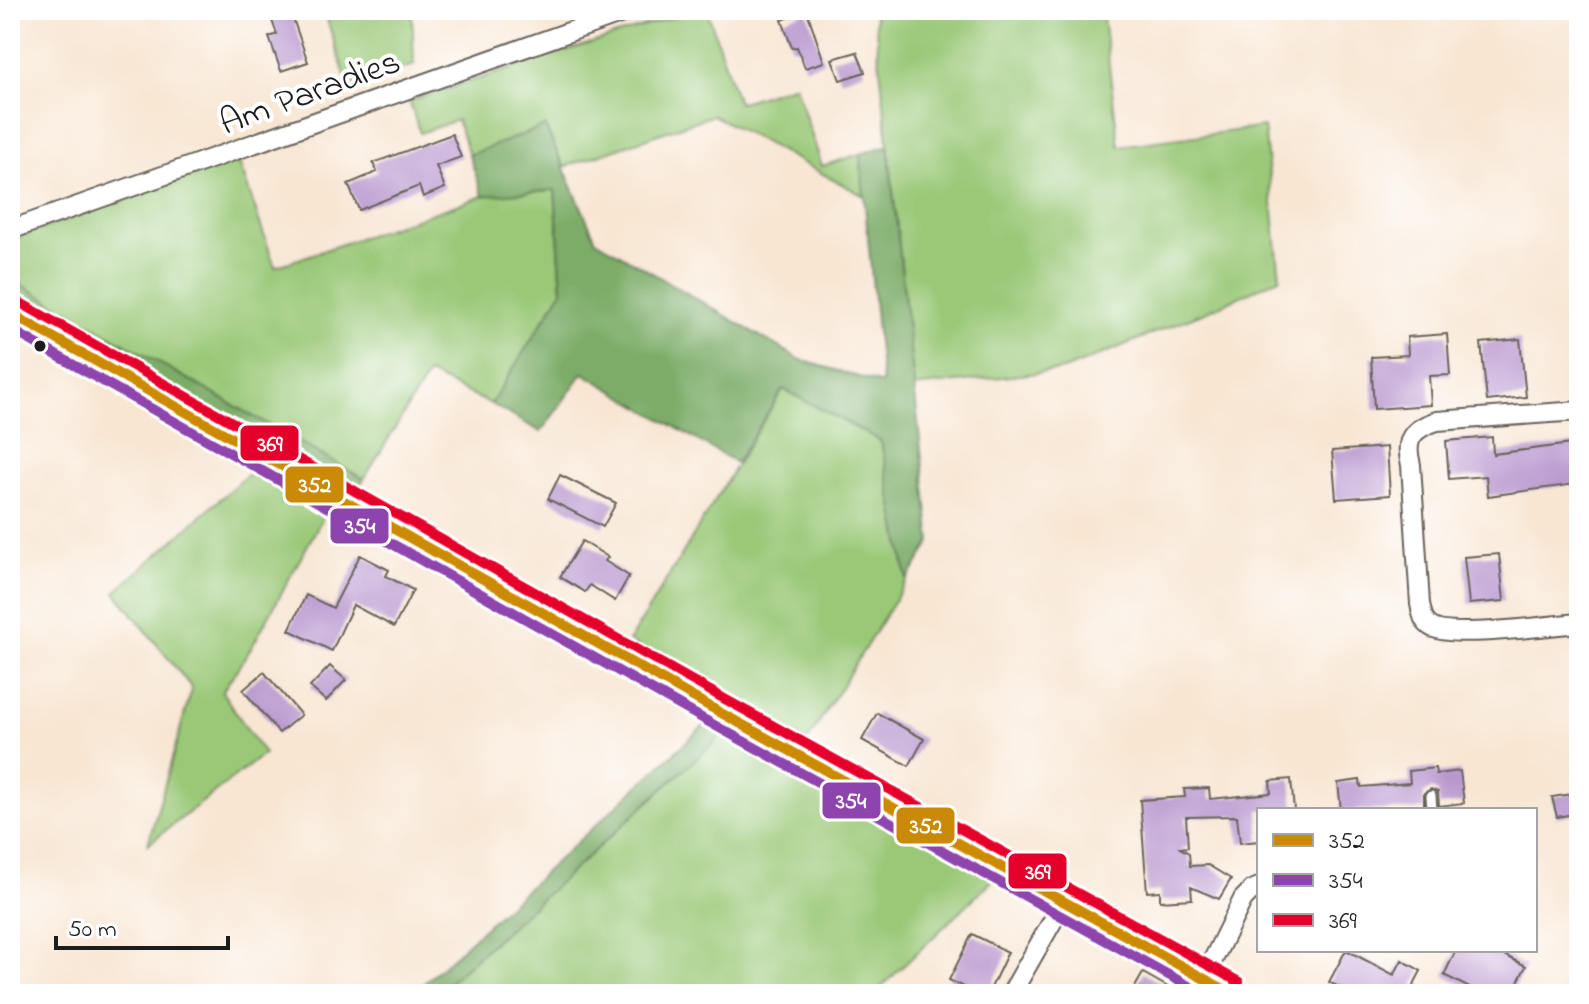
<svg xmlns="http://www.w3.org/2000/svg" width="1589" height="1004" viewBox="0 0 1589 1004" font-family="'Indie Flower',sans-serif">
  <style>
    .green { fill: #9ac877; stroke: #5b724a; stroke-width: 2 }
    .forest { fill: #7bac68; stroke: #4c6442; stroke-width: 2 }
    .building { fill: #b998cf }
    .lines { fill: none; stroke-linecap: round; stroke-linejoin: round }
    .service-casing { stroke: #69635c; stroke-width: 13 }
    .minor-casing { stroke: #69635c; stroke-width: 22 }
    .service { stroke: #fff; stroke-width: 9 }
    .minor { stroke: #fff; stroke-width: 18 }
    .bus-1-casing { stroke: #fff; stroke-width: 16 }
    .bus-2-casing { stroke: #fff; stroke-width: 16 }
    .bus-3-casing { stroke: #fff; stroke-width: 16 }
    .bus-1 { stroke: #cb8a06; stroke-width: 10 }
    .bus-2 { stroke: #8e44ad; stroke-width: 10 }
    .bus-3 { stroke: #e4002b; stroke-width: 10 }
    .bus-dot { fill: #1c1c1c; stroke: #fff; stroke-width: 3 }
    .labels { text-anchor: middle; stroke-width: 8; stroke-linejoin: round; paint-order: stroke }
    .street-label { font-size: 36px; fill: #1c1c1c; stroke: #fff }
    .line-badge { stroke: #fff; stroke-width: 3 }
    .badge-label { font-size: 22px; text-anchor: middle; font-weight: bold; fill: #fff }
  </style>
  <rect width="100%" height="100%" fill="#fff"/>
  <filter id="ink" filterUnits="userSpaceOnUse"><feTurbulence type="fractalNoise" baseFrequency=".0125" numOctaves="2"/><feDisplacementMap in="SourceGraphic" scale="16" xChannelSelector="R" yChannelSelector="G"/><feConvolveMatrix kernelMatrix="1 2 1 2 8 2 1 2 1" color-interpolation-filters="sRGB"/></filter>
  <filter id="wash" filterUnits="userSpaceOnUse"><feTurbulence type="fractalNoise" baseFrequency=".006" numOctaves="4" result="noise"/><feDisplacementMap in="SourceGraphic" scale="32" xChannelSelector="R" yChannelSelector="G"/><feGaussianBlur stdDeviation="1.8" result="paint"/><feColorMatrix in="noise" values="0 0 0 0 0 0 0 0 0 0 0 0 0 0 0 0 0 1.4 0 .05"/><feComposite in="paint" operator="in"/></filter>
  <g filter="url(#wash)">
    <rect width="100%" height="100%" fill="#f8e6d3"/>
    <g class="green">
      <path d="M324,10H412L414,65L349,88Z"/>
      <path d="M695,10H707L738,103L795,85L822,166L860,154L864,196L713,115L564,167L545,126L469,155L457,120L420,133L409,101Z"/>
      <path d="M874,10H1102L1119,146L1264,127L1280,278L1219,306L1064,370L914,387Z"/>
      <path d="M238,159L275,267L483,196L555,189L562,291L491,404L428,374L364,479L11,279L10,280V240Z"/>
      <path d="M783,389L881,441L907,580L807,742L629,641Z"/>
      <path d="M253,470L328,508L254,643L222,692L264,754L148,844L192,688L115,592Z"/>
      <path d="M731,727L998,875L874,994H436Z"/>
    </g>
    <g class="forest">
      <path d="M545,126L596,240L801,360L882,384L860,154L888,145L931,542L907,580L881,441L783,389L736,463L583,373L541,432L491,404L562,291L555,190L483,196L469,155Z"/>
      <path d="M11,279L364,479L355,494L10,302Z"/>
      <path d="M710,720L731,727L436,994H431L422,985Z"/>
    </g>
    <g id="blocks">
      <g class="building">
        <path d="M268,10H290L308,62L281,71L269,37L277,34Z"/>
        <path d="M807,11L824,62L805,68L797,47L792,48L782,20Z"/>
        <path d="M857,52L865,72L840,80L832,59Z"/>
        <path d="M452,134L461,157L436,166L445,188L423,197L419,186L359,210L348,184L377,172L373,163Z"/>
        <path d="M1447,334L1450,375L1429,376L1431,405L1374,409L1371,357L1408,355L1407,337Z"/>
        <path d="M1520,339L1526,397L1487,401L1481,343Z"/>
        <path d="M1492,437L1493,454L1579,443V476L1575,477L1576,484L1488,496L1486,476L1449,479L1446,441Z"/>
        <path d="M1387,447L1390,495L1336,499L1332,451Z"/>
        <path d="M560,475L616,503L603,527L548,499Z"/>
        <path d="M582,541L608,557L605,561L629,576L615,601L590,585L585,592L560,577Z"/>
        <path d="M1499,554L1504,601L1469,604L1464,557Z"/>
        <path d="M360,555L389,570L386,576L413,590L394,627L353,605L332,651L289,630L306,595L333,608Z"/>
        <path d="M330,666L346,680L326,701L310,687Z"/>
        <path d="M264,672L301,715L279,733L243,690Z"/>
        <path d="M877,713L924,739L909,766L862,740Z"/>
        <path d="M1435,768L1436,774L1460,771L1464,803L1439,806L1438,792L1431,789L1424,793V810H1341L1338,783L1360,780L1361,787L1410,783L1409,771Z"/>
        <path d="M1291,779L1294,810H1259V841L1240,843L1237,816L1186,817L1188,847L1180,848L1189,853L1190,866L1208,865L1231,879L1219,899L1191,887L1192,899L1160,901V891L1147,892L1140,800L1185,797L1184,789L1209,788L1210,799L1271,793L1270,781Z"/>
        <path d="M1579,793V813L1557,817L1552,797Z"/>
        <path d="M972,934L1008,952L988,994H977L949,980Z"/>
        <path d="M1346,950L1394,975L1402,960L1421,971L1413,986L1428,994H1352L1329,982Z"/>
        <path d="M1456,950H1494L1526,966L1512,994H1481L1444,975Z"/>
        <path d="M1143,973L1180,994H1131Z"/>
      </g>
    </g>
  </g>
  <g filter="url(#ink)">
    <use href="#blocks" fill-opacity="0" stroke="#69635c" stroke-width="2"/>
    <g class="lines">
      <g class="service-casing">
        <path id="service" d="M1431,796L1432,810"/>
      </g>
      <g class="minor-casing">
        <g id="minor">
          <path d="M10,230L631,10"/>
          <path d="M10,313L723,714L1232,994"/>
          <path d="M1579,411L1437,421C1412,429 1404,439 1411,465L1420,604C1422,612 1422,620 1430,626C1447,640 1552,625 1579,623"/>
          <path d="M1204,978L1243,899L1252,890L1259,887"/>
          <path d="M1011,994L1064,901"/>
        </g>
      </g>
      <use href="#service" class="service"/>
      <use href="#minor" class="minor"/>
      <g class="bus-1-casing">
        <path id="bus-1" d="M10,313L723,714L1232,994"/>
      </g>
      <g class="bus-2-casing">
        <path id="bus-2" d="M10,329L716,726L1203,994"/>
      </g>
      <g class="bus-3-casing">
        <path id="bus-3" d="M17,301L730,702L1239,982"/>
      </g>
      <use href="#bus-1" class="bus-1"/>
      <use href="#bus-2" class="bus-2"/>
      <use href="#bus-3" class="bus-3"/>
    </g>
  </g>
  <circle class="bus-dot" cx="40" cy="346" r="7"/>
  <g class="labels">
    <g class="street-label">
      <text transform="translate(309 90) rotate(-20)" y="13">Am Paradies</text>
    </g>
  </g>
  <g class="line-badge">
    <rect x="239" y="424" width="61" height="38" rx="8" fill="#e4002b"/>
    <rect x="284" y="465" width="61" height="39" rx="8" fill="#cb8a06"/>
    <rect x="329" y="507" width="61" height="38" rx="8" fill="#8e44ad"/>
    <rect x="821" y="781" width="61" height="39" rx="8" fill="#8e44ad"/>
    <rect x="895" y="806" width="61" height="39" rx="8" fill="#cb8a06"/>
    <rect x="1007" y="852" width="61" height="38" rx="8" fill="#e4002b"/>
  </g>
  <g class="badge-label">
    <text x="270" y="451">369</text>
    <text x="315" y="492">352</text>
    <text x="360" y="533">354</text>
    <text x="851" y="808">354</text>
    <text x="926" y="833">352</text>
    <text x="1038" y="879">369</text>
  </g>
  <rect width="1589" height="1004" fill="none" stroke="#fff" stroke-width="40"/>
  <rect x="1257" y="808" width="280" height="144" fill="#ffffff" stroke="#a4a4a4" stroke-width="2"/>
  <rect x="1273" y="834" width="40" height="12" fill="#cb8a06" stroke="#a4a4a4" stroke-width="2"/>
  <text x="1329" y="848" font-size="24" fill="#1c1c1c">352</text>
  <rect x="1273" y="874" width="40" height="12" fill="#8e44ad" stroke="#a4a4a4" stroke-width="2"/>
  <text x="1329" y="888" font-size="24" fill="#1c1c1c">354</text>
  <rect x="1273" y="914" width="40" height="12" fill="#e4002b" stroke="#a4a4a4" stroke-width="2"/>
  <text x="1329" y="928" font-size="24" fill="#1c1c1c">369</text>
  <path d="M56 936v12h172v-12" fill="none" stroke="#1c1c1c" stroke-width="4"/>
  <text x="68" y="936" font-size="24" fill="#1c1c1c" stroke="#ffffff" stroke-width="6" paint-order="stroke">50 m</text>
</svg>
